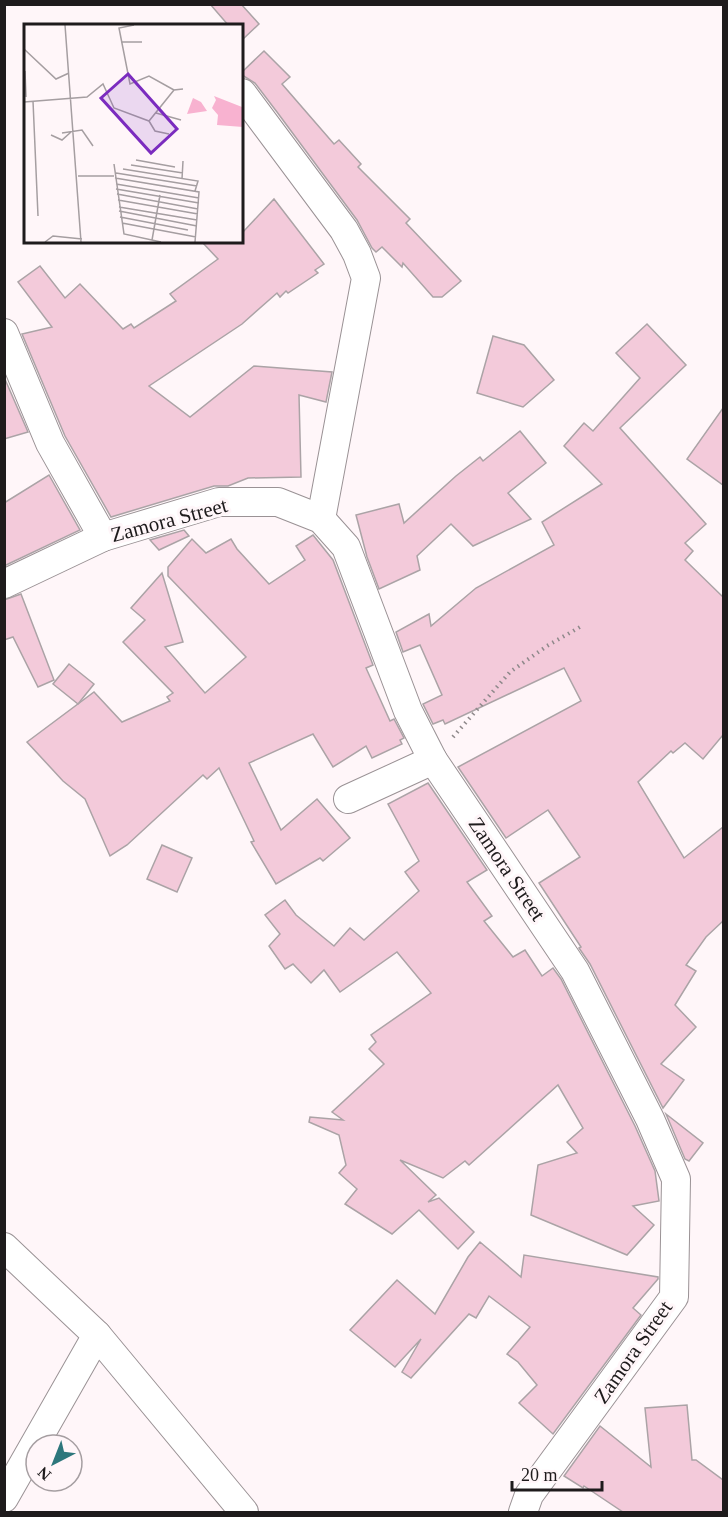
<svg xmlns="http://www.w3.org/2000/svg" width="728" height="1517" viewBox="0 0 728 1517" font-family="'Times New Roman',serif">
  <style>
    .building { fill: #f3cada; stroke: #aba3a6; stroke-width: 1.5 }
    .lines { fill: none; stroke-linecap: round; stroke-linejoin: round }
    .minor-casing { stroke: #9a9295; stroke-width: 30 }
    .path { stroke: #8f898b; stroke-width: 4; stroke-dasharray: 1.5 4.5; stroke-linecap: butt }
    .minor { stroke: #fff; stroke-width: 28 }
    .labels { text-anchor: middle; stroke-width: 6; stroke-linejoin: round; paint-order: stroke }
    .street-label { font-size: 21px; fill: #1e1b1c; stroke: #fff6f9 }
    .inset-road { fill: none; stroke: #a59ea1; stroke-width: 1.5 }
    .view { fill: #7b2cbf; fill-opacity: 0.15; stroke: #7b2cbf; stroke-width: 3 }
    .inset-edge { fill: none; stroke: #1e1b1c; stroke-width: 3 }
  </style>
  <rect width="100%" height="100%" fill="#fff6f9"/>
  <g class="building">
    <path d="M210,4H241L259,24L242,40V26H229Z"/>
    <path d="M264,51L290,77L282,84L334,144L339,140L361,164L358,167L410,219L406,223L461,281L442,297H433L403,263L402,267L382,247L376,252L372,248L357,220L277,112L255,83L242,75V72Z"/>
    <path d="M274,199L324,264L315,270L318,273L288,293L286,291L280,297L277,293L242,324L149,386L190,417L254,366L332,372L326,402L299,395L301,477L248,478L228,486H214L111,517L65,436L22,334L52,327L18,282L40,266L65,298L80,284L123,329L131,324L134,328L176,301L170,294L218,259L202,242H242V233Z"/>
    <path d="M647,324L686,365L620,428L706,524L685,543L693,551L685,560L723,597V735L703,759L685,743L673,753L671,751L638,782L684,858L723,827V921L706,937L686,965L696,971L675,1005L696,1027L661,1064L684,1080L663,1108L590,964L579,948L581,947L539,883L580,857L548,810L506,838L458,767L581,701L564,668L445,724L443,720L433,724L423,704L442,695L420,645L403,652L396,632L429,614L431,626L476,588L554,545L542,522L602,484L564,446L584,423L593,431L640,378L616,353Z"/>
    <path d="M493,336L524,345L554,380L523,407L477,393Z"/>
    <path d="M4,377L28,432L4,439Z"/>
    <path d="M723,408V485L687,459Z"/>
    <path d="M520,431L546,463L508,493L531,519L473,546L451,524L417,556L420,570L379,589L367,557L356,515L399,504L404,523L456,476L480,457L483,461Z"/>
    <path d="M49,475L80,530L4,566V503Z"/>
    <path d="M184,530L189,536L159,550L150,540Z"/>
    <path d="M313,535L333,560L373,665L366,668L390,721L394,719L404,738L400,740L402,744L372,758L366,746L333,767L313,734L249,763L281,830L317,799L350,838L323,861L320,858L276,884L251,842L254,841L219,768L207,779L203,775L127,845L110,856L85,799L63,781L27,742L94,692L122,722L170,701L167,697L173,693L123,642L145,620L131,608L162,573L183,642L165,647L205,693L246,657L168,576V567L192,539L206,553L231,539L237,549L269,584L305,560L296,546Z"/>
    <path d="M21,594L54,680L38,687L13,637L4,640V600Z"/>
    <path d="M69,664L94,684L78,704L53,684Z"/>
    <path d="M428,783L487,870L467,882L492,916L484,921L513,957L525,950L542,976L553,968L561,979L635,1126L655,1171L659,1201L633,1206L654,1225L627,1255L531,1215L538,1165L577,1153L567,1142L583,1128L558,1085L469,1165L465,1161L443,1178L400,1160L436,1195L428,1202L439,1198L474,1232L458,1249L419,1210L392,1234L345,1204L357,1189L339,1173L346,1165L339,1135L309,1122L310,1117L343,1120L332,1112L384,1064L369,1049L376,1042L371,1035L431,993L397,952L340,992L324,970L311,983L293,964L285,969L269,946L280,934L265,915L285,900L296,915L334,946L350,928L364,940L419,891L405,872L419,861L388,804Z"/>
    <path d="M162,845L192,858L177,892L147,879Z"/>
    <path d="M666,1114L703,1143L689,1161L685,1159Z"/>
    <path d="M480,1242L521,1277L524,1255L658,1277V1279L633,1308L641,1315L553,1434L519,1403L537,1385L518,1362L507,1354L530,1327L489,1296L476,1318L469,1314L411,1378L402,1372L421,1339L395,1367L350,1330L397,1280L435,1314L468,1257Z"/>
    <path d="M687,1405L692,1460H696L723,1480V1512H623L584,1486L583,1488L564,1476L600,1426L651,1467L645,1408Z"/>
  </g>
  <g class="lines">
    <g class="minor-casing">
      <g id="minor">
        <path d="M242,93L344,230L357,254L366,278L321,519"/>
        <path d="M4,333L50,443L103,537"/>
        <path d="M4,584L103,537L219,502H278L321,519L346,547L408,711L433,760L575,971L650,1119L676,1179L674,1297L529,1495L523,1512"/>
        <path d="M348,799L433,760"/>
        <path d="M4,1247L97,1335L4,1498"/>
        <path d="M97,1335L244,1512"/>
      </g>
    </g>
    <path class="path" d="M453,737L510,672L547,646L580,627"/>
    <use href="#minor" class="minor"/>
  </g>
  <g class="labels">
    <g class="street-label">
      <text transform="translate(169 520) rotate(-15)" y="7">Zamora Street</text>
      <text transform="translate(507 869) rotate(56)" y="7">Zamora Street</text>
      <text transform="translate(633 1352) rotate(-55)" y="7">Zamora Street</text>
    </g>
  </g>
  <g transform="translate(24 24)">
    <rect width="219" height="219" fill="#fff6f9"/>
    <path d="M190,72L218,83L219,103L193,101L194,91L188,84L192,76ZM169,74L177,78L183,87L163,90Z" fill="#f8b2d0"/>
    <path class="inset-road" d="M41,1L57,218M110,1L95,4L106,60L125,52L150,66M97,18H118M0,25L32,55L45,49M1,47L2,73M9,77L14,192M0,78L63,73L79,60L90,84L125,97L150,66L159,65M132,89L157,96M125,97L131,107L145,110M38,109L58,106L69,122M27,111L38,116L47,108M112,136L151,143M90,140L100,210L137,218M107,141L159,149M99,145L174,157L171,167M92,149L173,162M54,152H90M91,154L175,168L171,218M158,155L159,137M92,160L175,174M92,165L175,179M93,170L174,185M94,176L174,190M95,183L173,196M95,187L173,202M96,193L164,206M98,199L172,213M128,216L136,171M21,218L29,212L58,215"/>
    <path class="view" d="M104,50L153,105L127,129L77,74Z"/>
    <rect width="219" height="219" class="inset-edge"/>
  </g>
  <rect width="728" height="1517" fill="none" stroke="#1e1b1c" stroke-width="12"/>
  <g transform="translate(54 1463) rotate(222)"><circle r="28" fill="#fff6f9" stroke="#a59ea1" stroke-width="1.5"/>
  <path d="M0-4.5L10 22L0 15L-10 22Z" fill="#2d777c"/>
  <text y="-9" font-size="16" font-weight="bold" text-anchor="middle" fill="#1e1b1c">N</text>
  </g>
  <path d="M512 1481v9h90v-9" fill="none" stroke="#1e1b1c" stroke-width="3"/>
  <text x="521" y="1481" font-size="18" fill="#1e1b1c" stroke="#fff6f9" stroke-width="4.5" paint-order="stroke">20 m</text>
</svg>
